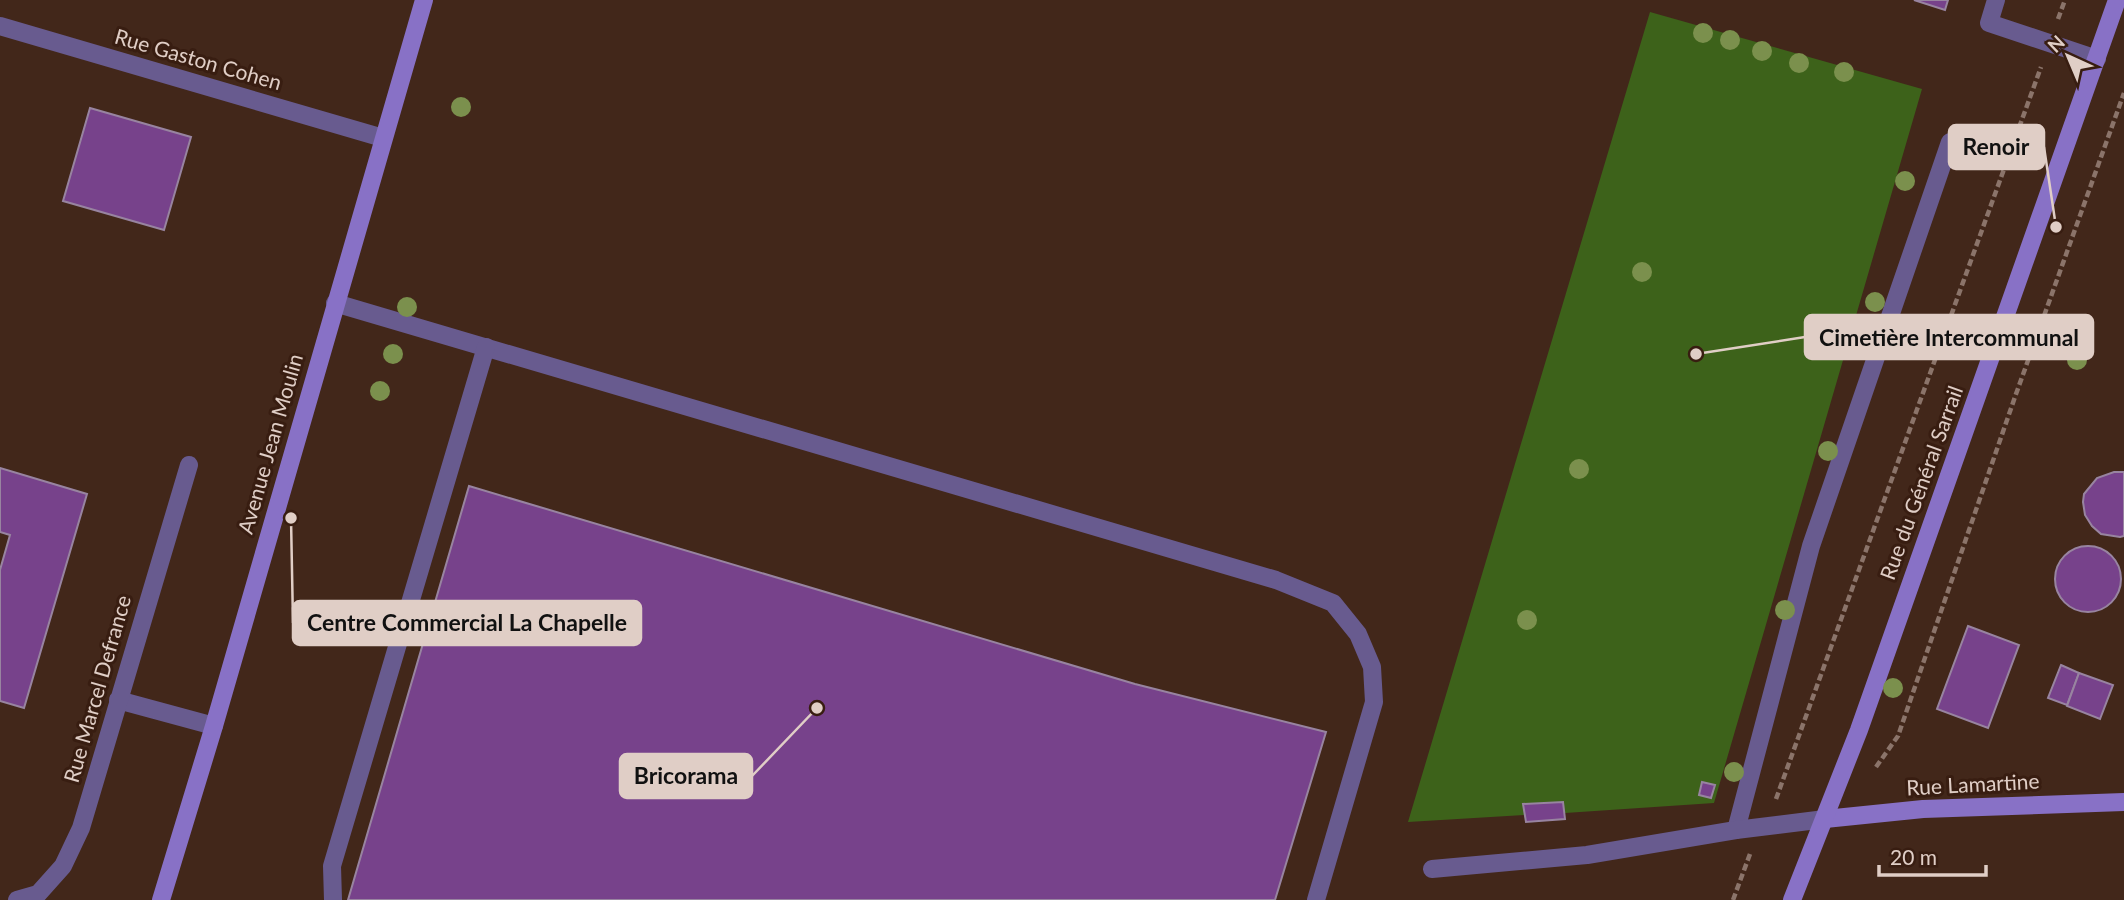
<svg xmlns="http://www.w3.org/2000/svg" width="2124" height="900" viewBox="0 0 2124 900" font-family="Lato,sans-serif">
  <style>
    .green { fill: #3d621a }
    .building { fill: #77428b; stroke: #9884a0; stroke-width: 2 }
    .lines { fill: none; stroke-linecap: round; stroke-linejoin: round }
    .path { stroke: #8b746a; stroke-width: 4.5; stroke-dasharray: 7 3.5; stroke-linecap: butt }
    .lane { stroke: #685b8f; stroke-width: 18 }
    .street { stroke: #685b8f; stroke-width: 18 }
    .secondary { stroke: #8871c6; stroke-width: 18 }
    .tree { fill: #7b904d }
    .labels { text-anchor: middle; stroke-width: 6; stroke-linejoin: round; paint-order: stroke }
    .street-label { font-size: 21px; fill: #e0cec6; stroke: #381d11 }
    .leader { fill: none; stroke: #e0cec6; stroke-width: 2.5 }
    .callout-dot { fill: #e0cec6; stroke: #381d11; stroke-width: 2.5 }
    .callout { fill: #e0cec6; stroke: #e0cec6; stroke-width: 2.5 }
    .callout-label { font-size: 23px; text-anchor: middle; font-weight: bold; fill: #111 }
  </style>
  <rect width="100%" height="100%" fill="#42271a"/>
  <path class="green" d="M1650,12L1922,89L1714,803L1565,813V819L1526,822L1524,815L1408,822Z"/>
  <g class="building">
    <path d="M1914,0H1948L1945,10Z"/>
    <path d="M90,108L191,137L164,230L63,201Z"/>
    <path d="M0,468L87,494L24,708L0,701V570L10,535L0,532Z"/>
    <path d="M2114,472H2124V536L2120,537L2101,534L2092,526L2085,515L2083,502L2084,494L2097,478Z"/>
    <path d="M469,486L1135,684L1326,732L1275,900H348Z"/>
    <circle cx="2088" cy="579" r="33"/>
    <path d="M1968,626L2019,645L1988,728L1937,709Z"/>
    <path d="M2061,665L2079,673L2067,705L2048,698Z"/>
    <path d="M2079,673L2113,685L2100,719L2067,706Z"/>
    <path d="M1702,782L1715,785L1711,798L1699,795Z"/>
    <path d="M1563,802L1565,819L1526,822L1523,804Z"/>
  </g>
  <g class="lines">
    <g class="path">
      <path d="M2058,19L2065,0"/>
      <path d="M1876,767L1898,736L2016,394L2124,93"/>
      <path d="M1776,799L2041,67"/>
      <path d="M1733,900L1750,854"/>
    </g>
    <g class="lane">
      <path d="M1996,0L1989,23L2097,59"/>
      <path d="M335,303L1276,580L1333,603L1358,634L1372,667L1374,702L1316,900"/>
      <path d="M1736,830L1811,546L1950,142"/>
      <path d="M1432,869L1587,855L1736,830L1825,819"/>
      <path d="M333,900L332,866L486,347"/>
    </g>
    <g class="street">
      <path d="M0,26L383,138"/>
      <path d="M118,700L214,726"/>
      <path d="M17,900L38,894L63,866L81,828L189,465"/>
    </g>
    <g class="secondary">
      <path d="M1825,819L1923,809L2124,802"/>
      <path d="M161,900L214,726L424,0"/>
      <path d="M1792,900L1859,730L2117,0"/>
    </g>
  </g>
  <g class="tree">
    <circle cx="1703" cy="33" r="10"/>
    <circle cx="1730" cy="40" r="10"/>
    <circle cx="1762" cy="51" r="10"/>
    <circle cx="1799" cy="63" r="10"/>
    <circle cx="1844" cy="72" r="10"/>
    <circle cx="461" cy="107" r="10"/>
    <circle cx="1905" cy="181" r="10"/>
    <circle cx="1642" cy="272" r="10"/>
    <circle cx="1875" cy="302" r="10"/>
    <circle cx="407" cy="307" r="10"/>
    <circle cx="393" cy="354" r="10"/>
    <circle cx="2077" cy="360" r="10"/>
    <circle cx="380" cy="391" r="10"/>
    <circle cx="1828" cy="451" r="10"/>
    <circle cx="1579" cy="469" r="10"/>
    <circle cx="1785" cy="610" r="10"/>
    <circle cx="1527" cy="620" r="10"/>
    <circle cx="1893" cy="688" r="10"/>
    <circle cx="1734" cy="772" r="10"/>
  </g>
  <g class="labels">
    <g class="street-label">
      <text transform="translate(198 60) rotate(16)" y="7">Rue Gaston Cohen</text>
      <text transform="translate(271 444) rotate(-74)" y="7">Avenue Jean Moulin</text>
      <text transform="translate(1922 483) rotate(-70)" y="7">Rue du Général Sarrail</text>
      <text transform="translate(98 689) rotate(-74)" y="7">Rue Marcel Defrance</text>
      <text transform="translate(1973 785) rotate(-3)" y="7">Rue Lamartine</text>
    </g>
  </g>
  <path class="leader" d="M2056 227L2044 147M1696 354L1805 337M291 518L293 623M817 708L752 776"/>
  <g class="callout-dot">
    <circle cx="2056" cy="227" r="7"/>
    <circle cx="1696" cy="354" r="7"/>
    <circle cx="291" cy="518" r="7"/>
    <circle cx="817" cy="708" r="7"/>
  </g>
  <g class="callout">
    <rect x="1949" y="125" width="95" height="44" rx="7"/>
    <rect x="1805" y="315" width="288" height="44" rx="7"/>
    <rect x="293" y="601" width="348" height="44" rx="7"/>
    <rect x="620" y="754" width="132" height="44" rx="7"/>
  </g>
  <g class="callout-label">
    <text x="1996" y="155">Renoir</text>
    <text x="1949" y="346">Cimetière Intercommunal</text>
    <text x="467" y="631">Centre Commercial La Chapelle</text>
    <text x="686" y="784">Bricorama</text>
  </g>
  <g transform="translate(2068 56) rotate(316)" stroke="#381d11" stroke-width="5" paint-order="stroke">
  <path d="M0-5L12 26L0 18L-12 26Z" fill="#e0cec6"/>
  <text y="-10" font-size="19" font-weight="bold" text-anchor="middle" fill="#e0cec6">N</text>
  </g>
  <path d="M1879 865v10h107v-10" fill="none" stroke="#e0cec6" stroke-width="3.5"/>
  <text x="1890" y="865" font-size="21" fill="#e0cec6" stroke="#381d11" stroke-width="5" paint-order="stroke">20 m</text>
</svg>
